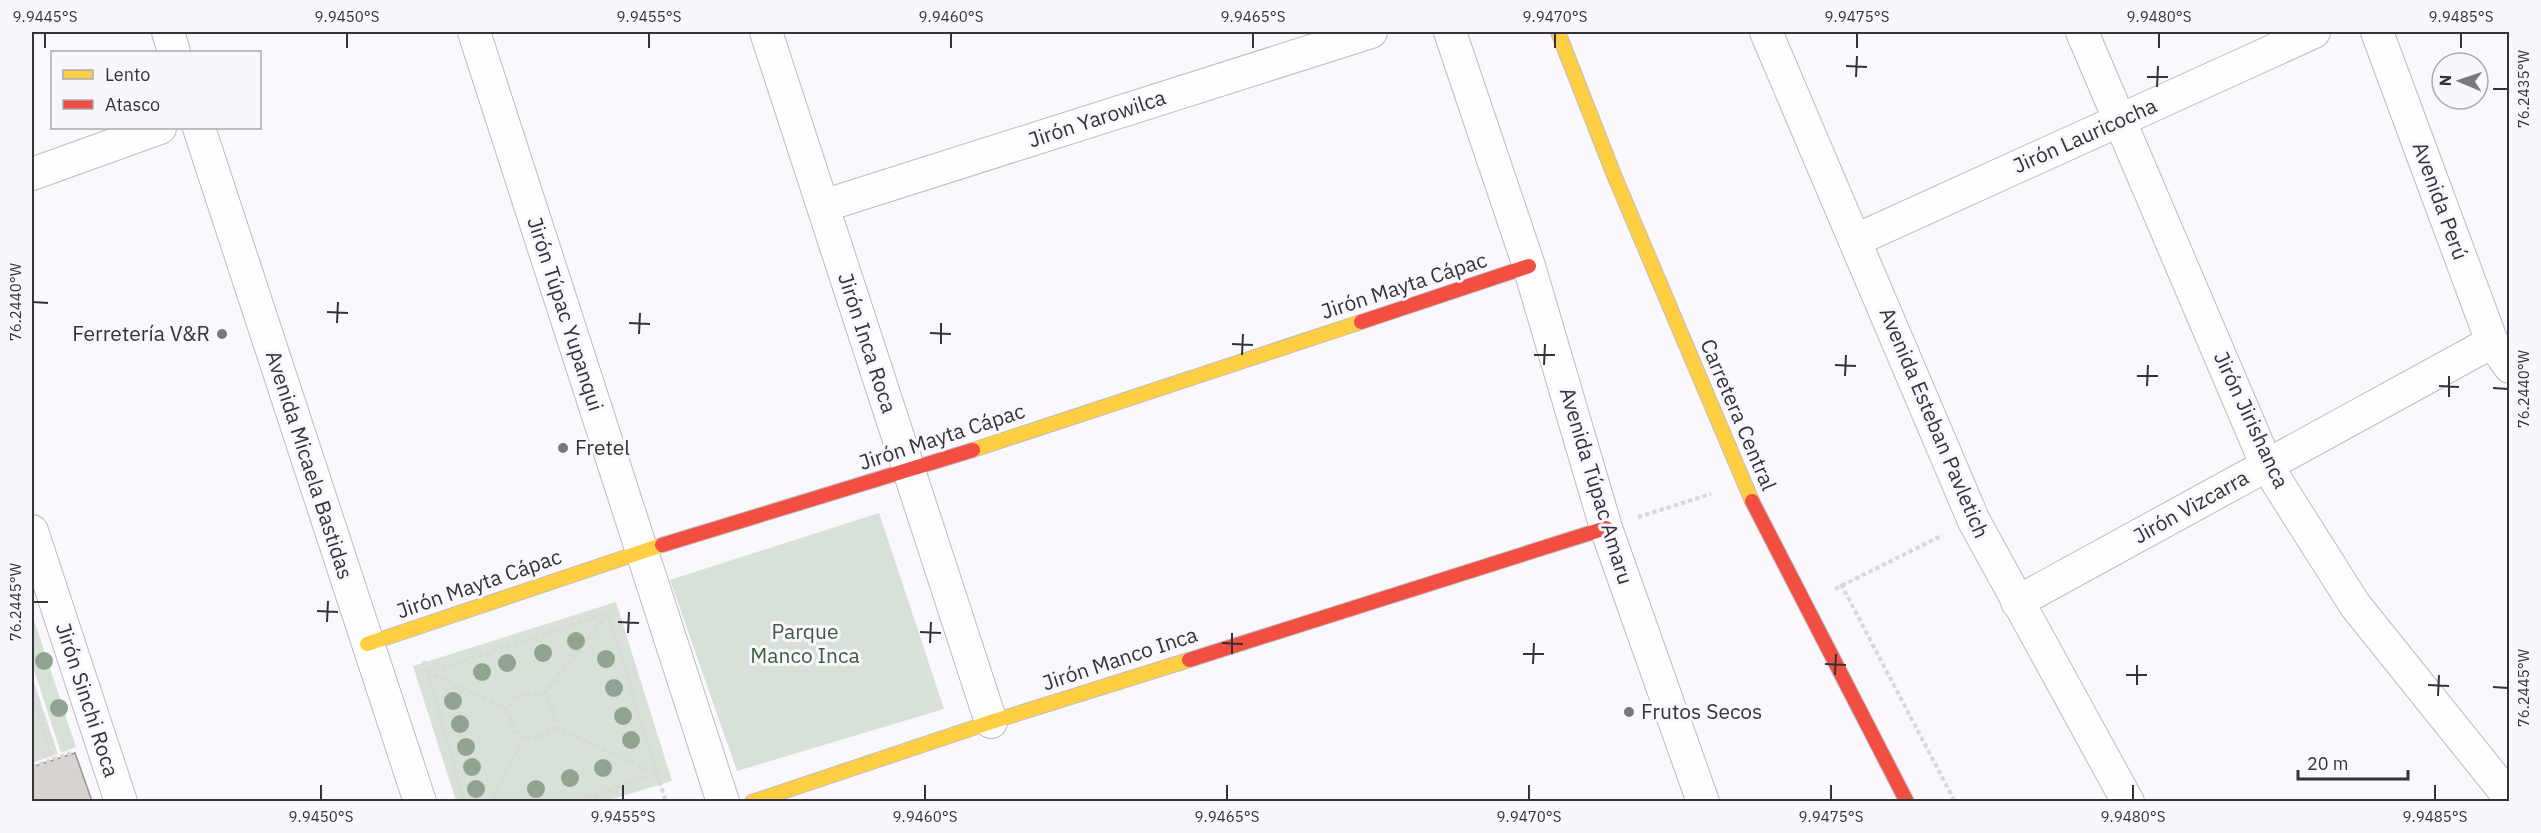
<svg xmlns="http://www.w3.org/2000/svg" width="2541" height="833" viewBox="0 0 2541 833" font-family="'IBM Plex Sans',sans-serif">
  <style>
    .green { fill: #d7e1d7 }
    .building { fill: #d8d3d1; stroke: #979492; stroke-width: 1.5 }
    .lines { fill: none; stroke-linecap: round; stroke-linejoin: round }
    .street-casing { stroke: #bebcc0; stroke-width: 34 }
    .slow-casing { stroke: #bebcc0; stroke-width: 16 }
    .jam-casing { stroke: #bebcc0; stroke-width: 16 }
    .path { stroke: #d9d8da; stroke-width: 4; stroke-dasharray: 4.5 3; stroke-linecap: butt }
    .street { stroke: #fefeff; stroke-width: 32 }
    .slow { stroke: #ffcf43; stroke-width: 14 }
    .jam { stroke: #f24e42; stroke-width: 14 }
    .tree { fill: #92a392 }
    .ticks { fill: none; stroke: #353339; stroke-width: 2 }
    .poi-dot { fill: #7a787e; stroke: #f9f7fe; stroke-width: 2 }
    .labels { text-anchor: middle; stroke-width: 6; stroke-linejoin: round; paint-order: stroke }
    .street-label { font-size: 21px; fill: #353339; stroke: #f9f7fe }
    .poi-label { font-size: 21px; fill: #353339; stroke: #f9f7fe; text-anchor: start }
    .park-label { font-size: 21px; fill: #3c5e3a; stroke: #f9f7fe }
    .neatline { fill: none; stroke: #353339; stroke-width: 2 }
    .ticks-label { font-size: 15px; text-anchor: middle; fill: #353339 }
  </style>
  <rect width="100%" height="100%" fill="#faf8fd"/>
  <g class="green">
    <path d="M879,513L944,709L737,771L670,580Z"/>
    <path d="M616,602L672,781L606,801H456L413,666Z"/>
    <path d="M32,614L76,747L61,753L32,664Z"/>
    <path d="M32,676L58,754L32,763Z"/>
  </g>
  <path class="building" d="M75,753L92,801H32V767Z"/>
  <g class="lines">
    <g class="street-casing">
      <g id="street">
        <path d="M168,32L174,52"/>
        <path d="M474,32L723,802"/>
        <path d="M766,32L991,722"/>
        <path d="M1450,32L1529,266L1606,528L1703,802"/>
        <path d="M1766,32L1974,521L2128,802"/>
        <path d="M2082,32L2267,466L2355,605L2510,798"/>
        <path d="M2377,32L2492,342L2510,367"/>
        <path d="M199,128L420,802"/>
        <path d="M32,174L160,128"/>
        <path d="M823,206L1371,32"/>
        <path d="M1856,240L2314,32"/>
        <path d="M32,531L121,802"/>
        <path d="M2017,602L2492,342"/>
      </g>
    </g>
    <g class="slow-casing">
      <g id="slow">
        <path d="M1558,32L1614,175L1752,501"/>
        <path d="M973,450L1361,322"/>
        <path d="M367,644L662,545"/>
        <path d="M752,802L991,722L1189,660"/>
      </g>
    </g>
    <g class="jam-casing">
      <g id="jam">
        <path d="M1361,322L1529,266"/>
        <path d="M1752,501L1907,802"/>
        <path d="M662,545L973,450"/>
        <path d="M1189,660L1606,528"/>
      </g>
    </g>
    <g class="path">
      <path d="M1638,517L1711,494"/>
      <path d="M1841,584L1955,802"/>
      <path d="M1835,589L1943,535"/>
      <path d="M424,661L465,802"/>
      <path d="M428,672L608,613L657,774L574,802"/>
      <path d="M428,672L507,709L515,697L528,694H544C553,704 554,713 555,727L538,738L523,739L514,731L507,709"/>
      <path d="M32,693L54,759"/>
      <path d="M544,694L607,615"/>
      <path d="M555,727L657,774L666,802"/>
      <path d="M32,767L71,753"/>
      <path d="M491,802L523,739"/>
    </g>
    <use href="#street" class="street"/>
    <use href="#slow" class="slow"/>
    <use href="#jam" class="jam"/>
  </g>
  <g class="tree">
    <circle cx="576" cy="641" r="9"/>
    <circle cx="543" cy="653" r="9"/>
    <circle cx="606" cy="659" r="9"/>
    <circle cx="44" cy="661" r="9"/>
    <circle cx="507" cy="663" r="9"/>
    <circle cx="482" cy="672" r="9"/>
    <circle cx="614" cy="688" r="9"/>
    <circle cx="453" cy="701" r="9"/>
    <circle cx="59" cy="708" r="9"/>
    <circle cx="623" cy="716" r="9"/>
    <circle cx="460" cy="724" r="9"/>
    <circle cx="631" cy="740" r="9"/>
    <circle cx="466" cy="747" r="9"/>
    <circle cx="472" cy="767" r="9"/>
    <circle cx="603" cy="768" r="9"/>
    <circle cx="570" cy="778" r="9"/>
    <circle cx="476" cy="789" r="9"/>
    <circle cx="536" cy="789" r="9"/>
  </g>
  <path class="ticks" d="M45,48V33M347,48V33M649,48V33M951,48V33M1253,48V33M1555,48V33M1857,48V33M2159,48V33M2461,48V33M1846,66L1867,67M1856,77L1857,56M2147,77H2168M2157,87L2158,66M2493,89H2508M33,302L48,303M327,312L348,313M337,323L338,302M629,323L650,324M930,333L951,334M639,334L640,313M941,344V323M1232,344L1253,345M1242,355L1243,334M1534,355H1555M1544,365L1545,344M1835,365L1856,366M1845,376L1846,355M2137,376H2158M2147,386L2148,365M2439,386L2459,387M2493,388L2508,389M2449,397V376M33,602H48M317,611L338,612M327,622L328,601M618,622L639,623M920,632L941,633M628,633L629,612M930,643L931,622M1222,643L1243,644M1232,654V633M1523,654H1544M1533,664L1534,643M1825,664L1846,665M1835,675L1836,654M2126,675H2147M2137,685V665M2428,685L2449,686M2493,687L2508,688M2438,696L2439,675M321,800V785M623,800V785M925,800V785M1227,800V785M1529,800V785M1831,800V785M2133,800V785M2435,800V785"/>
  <g class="poi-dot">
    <circle cx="222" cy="334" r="6"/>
    <circle cx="563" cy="448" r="6"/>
    <circle cx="1629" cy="712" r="6"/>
  </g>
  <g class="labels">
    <g class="street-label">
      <text transform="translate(1097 119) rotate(-18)" y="7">Jirón Yarowilca</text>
      <text transform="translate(2085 136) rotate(-24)" y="7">Jirón Lauricocha</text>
      <text transform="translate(2440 201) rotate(70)" y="7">Avenida Perú</text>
      <text transform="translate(1404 286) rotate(-18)" y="7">Jirón Mayta Cápac</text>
      <text transform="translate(565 314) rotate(72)" y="7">Jirón Túpac Yupanqui</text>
      <text transform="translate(867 343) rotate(72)" y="7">Jirón Inca Roca</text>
      <text transform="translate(1738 415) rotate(67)" y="7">Carretera Central</text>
      <text transform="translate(2251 420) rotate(65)" y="7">Jirón Jirishanca</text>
      <text transform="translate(1934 423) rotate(67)" y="7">Avenida Esteban Pavletich</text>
      <text transform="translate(942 437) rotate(-18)" y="7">Jirón Mayta Cápac</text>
      <text transform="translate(309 465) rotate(72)" y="7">Avenida Micaela Bastidas</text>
      <text transform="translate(1596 486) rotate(73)" y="7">Avenida Túpac Amaru</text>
      <text transform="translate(2191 507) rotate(-29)" y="7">Jirón Vizcarra</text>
      <text transform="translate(479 584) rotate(-19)" y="7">Jirón Mayta Cápac</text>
      <text transform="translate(1120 659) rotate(-18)" y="7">Jirón Manco Inca</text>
      <text transform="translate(87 700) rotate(72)" y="7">Jirón Sinchi Roca</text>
    </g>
    <g class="poi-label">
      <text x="210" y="341" text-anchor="end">Ferretería V&amp;R</text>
      <text x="575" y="455">Fretel</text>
      <text x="1641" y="719">Frutos Secos</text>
    </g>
    <g class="park-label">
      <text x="805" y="639">Parque<tspan x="805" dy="24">Manco Inca</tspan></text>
    </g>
  </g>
  <rect width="2541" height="833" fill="none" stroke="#f9f7fe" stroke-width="66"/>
  <rect x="51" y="51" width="210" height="78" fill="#f9f7fe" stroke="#aba9af" stroke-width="1.5"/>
  <rect x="63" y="70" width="30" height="9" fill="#ffcf43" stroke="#aba9af" stroke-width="1.5"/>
  <text x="105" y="81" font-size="18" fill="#353339">Lento</text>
  <rect x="63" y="100" width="30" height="9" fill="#f24e42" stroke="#aba9af" stroke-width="1.5"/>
  <text x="105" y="111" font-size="18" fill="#353339">Atasco</text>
  <g transform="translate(2460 81) rotate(272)"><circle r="28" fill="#f9f7fe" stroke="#aba9af" stroke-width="1.5"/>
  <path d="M0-4.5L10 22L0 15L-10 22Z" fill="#7a787e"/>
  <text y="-9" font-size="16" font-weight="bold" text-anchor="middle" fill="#353339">N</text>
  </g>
  <path d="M2298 770v9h110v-9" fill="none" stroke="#353339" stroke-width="3"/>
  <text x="2307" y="770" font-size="18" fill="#353339" stroke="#f9f7fe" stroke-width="4.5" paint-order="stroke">20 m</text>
  <rect x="33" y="33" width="2475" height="767" class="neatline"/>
  <g class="ticks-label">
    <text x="45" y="22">9.9445°S</text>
    <text x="347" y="22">9.9450°S</text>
    <text x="649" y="22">9.9455°S</text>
    <text x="951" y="22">9.9460°S</text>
    <text x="1253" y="22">9.9465°S</text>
    <text x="1555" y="22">9.9470°S</text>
    <text x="1857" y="22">9.9475°S</text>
    <text x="2159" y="22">9.9480°S</text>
    <text x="2461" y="22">9.9485°S</text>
    <text transform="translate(2524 89) rotate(-90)" y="5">76.2435°W</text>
    <text transform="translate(16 302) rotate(-90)" y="5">76.2440°W</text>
    <text transform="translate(2524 389) rotate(-90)" y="5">76.2440°W</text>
    <text transform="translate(16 602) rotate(-90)" y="5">76.2445°W</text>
    <text transform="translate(2524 688) rotate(-90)" y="5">76.2445°W</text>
    <text x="321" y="822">9.9450°S</text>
    <text x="623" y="822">9.9455°S</text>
    <text x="925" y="822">9.9460°S</text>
    <text x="1227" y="822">9.9465°S</text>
    <text x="1529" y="822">9.9470°S</text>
    <text x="1831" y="822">9.9475°S</text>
    <text x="2133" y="822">9.9480°S</text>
    <text x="2435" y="822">9.9485°S</text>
  </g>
</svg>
